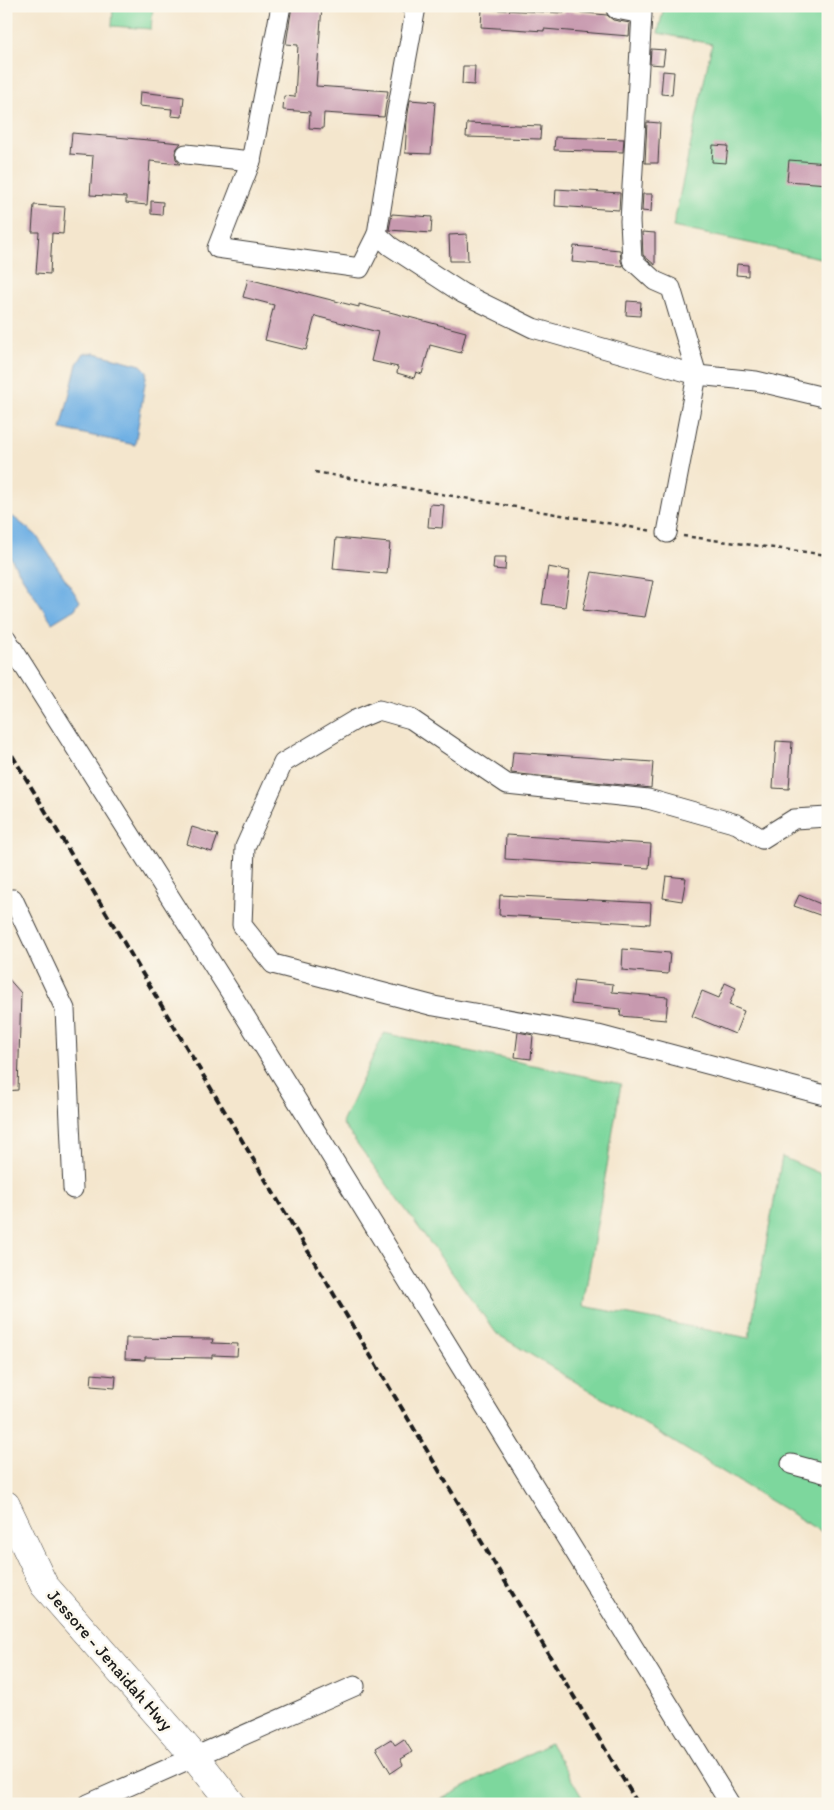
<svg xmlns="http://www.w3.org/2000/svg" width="834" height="1810" viewBox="0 0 834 1810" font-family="Itim,sans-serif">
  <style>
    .green { fill: #7dd79d; stroke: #4c7a5c }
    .water { fill: #70b0e4; stroke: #466680 }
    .building { fill: #c799af }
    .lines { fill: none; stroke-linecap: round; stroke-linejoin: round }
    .minor-casing { stroke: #3c3a37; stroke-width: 21 }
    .highway-casing { stroke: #3c3a37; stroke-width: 29 }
    .path { stroke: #3c3a37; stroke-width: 2.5; stroke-dasharray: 4 4; stroke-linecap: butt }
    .minor { stroke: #fff; stroke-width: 19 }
    .highway { stroke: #fff; stroke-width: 28 }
    .rail { stroke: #1c1c1c; stroke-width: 4; stroke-dasharray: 8 4; stroke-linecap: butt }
    .labels { text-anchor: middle; stroke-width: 5; stroke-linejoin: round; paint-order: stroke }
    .street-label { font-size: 18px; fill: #1c1c1c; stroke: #fbf7ec }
  </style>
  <rect width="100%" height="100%" fill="#fbf7ec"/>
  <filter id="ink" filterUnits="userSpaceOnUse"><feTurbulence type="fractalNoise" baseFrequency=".02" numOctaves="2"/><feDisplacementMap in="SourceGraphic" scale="10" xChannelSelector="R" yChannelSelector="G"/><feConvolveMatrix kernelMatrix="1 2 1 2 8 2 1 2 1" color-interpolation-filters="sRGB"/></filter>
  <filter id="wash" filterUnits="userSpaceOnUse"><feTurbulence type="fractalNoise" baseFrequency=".0096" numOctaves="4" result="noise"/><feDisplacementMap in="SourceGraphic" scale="20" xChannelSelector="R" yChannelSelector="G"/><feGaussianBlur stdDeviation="1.12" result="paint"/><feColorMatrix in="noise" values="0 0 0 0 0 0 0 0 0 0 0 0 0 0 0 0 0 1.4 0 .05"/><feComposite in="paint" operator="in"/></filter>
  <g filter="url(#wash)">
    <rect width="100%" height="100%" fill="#f4e6cd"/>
    <g class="green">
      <path d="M113,6H153L151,29L112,26Z"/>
      <path d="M664,6H828V247L825,259L673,227L712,44L658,33Z"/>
      <path d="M384,1033L621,1084L583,1306L749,1338L782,1157L828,1177V1536L497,1334L342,1123Z"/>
      <path d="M550,1743L586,1804H432Z"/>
    </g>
    <g class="water">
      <path d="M84,353H95L141,365L147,371L135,445L61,429L77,364Z"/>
      <path d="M12,516L36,535L80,601L75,609L52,623L22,577L9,555L6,548V522Z"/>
    </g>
    <g id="blocks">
      <g class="building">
        <path d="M292,6H322L316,86L388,91L384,117L324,113L323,129L309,128L310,112L283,110L284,96L295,97L298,45L286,44Z"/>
        <path d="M482,9L564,13L565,11L607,15L613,20L630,23L629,36L544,29V31L481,27Z"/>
        <path d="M651,49L665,50L663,65L650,64Z"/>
        <path d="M463,66H475L474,85L462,84Z"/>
        <path d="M663,71L674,72L672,95L661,94Z"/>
        <path d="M140,92L184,97L182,117L171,116L172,109L139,106Z"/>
        <path d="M410,100L435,102L431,154L405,153L407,120Z"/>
        <path d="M647,122L660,123L658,163H645Z"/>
        <path d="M467,123L541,126L540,139L466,137Z"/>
        <path d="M72,133L181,143L177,148L175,153L176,159L180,164L150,161L147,205L126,203V197L90,195L93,156L70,154Z"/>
        <path d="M555,137L624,139L623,152L554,150Z"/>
        <path d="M713,145L728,146L726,163L712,162Z"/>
        <path d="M789,160L828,163V184L787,181Z"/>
        <path d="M556,189L620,193L619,210L555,206Z"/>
        <path d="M643,194H652L651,212L642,211Z"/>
        <path d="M151,201L163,202L162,215L151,214Z"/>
        <path d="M34,205L65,207L63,234L52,233L50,274L36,273L39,232H32Z"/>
        <path d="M392,214L432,217L431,233L389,230Z"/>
        <path d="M642,232L655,233V265L643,255Z"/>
        <path d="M467,234L468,261H450L449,235Z"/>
        <path d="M574,246L620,250L621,261L623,266L572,262Z"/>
        <path d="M737,264L748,265V276L736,275Z"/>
        <path d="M248,279L359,307V304L466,332L461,353L430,345L422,374L416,372L414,378L397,373L398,367L371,361L378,332L315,316L306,350L265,340L274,305L243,297Z"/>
        <path d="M627,301L641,302L640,316L626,315Z"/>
        <path d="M430,504L444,505L442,528L428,527Z"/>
        <path d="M336,538L390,543L387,574L333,569Z"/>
        <path d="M494,557H506L505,570L493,569Z"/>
        <path d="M548,567L570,571L565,607L542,604Z"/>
        <path d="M592,572L653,581L645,617L583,610Z"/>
        <path d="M776,741L792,742L789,789L773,788Z"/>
        <path d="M513,752L653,762L651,788L511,773Z"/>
        <path d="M192,827L218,835L212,852L187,844Z"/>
        <path d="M506,835L651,844L649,868L505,859Z"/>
        <path d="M666,876L686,878L682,901L663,898Z"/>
        <path d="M500,895L651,903L650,924L499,915Z"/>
        <path d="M799,895L828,907V918L794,906Z"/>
        <path d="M623,949L670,953L668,974L622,970Z"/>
        <path d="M6,976L21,993L18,1090L6,1091Z"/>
        <path d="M574,980L613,984L612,992L668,997L666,1020L620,1016L621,1009L571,1004Z"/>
        <path d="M725,983L736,988L729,1005L744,1011L735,1034L692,1016L702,991L719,998Z"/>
        <path d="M518,1032L533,1035L531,1059L515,1057Z"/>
        <path d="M126,1338L213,1339L212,1343L238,1344L237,1356L212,1355V1358L145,1357V1360L125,1359Z"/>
        <path d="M92,1374L116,1376L115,1388L91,1386Z"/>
        <path d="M391,1739L395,1745L404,1739L412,1752L400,1759L403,1765L391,1773L376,1748Z"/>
      </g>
    </g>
  </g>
  <g filter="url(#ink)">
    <use href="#blocks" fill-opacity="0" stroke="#3c3a37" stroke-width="1"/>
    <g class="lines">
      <g class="minor-casing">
        <g id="minor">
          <path d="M281,6L251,161L217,248L360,268L377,234"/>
          <path d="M410,6L416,7L395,122L377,234L390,246L462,293L533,328L697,375L671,288L655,281L632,260L630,221L642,14L616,9V6"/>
          <path d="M186,154L251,161"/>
          <path d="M667,533L697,375L756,381L828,398"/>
          <path d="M6,638L232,995L730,1804"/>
          <path d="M828,817L794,819L762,839L737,824L648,799L507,784L411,719L379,710L355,720L283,763L245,847L242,925L273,964L434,1006L598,1035L828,1096"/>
          <path d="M6,900L13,899L65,1009L73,1189"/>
          <path d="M791,1464L828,1474"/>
          <path d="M88,1804L355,1686"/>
        </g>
      </g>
      <g class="highway-casing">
        <path id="highway" d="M6,1505L44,1585L195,1757L232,1804"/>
      </g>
      <g class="path">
        <path d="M315,472L653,531"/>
        <path d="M683,536L828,555"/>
      </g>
      <use href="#minor" class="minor"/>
      <use href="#highway" class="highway"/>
      <path class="rail" d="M6,745L638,1804"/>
    </g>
  </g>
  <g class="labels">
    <g class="street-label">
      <text transform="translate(110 1660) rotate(49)" y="6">Jessore - Jenaidah Hwy</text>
    </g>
  </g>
  <rect width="834" height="1810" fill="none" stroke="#fbf7ec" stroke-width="25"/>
</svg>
